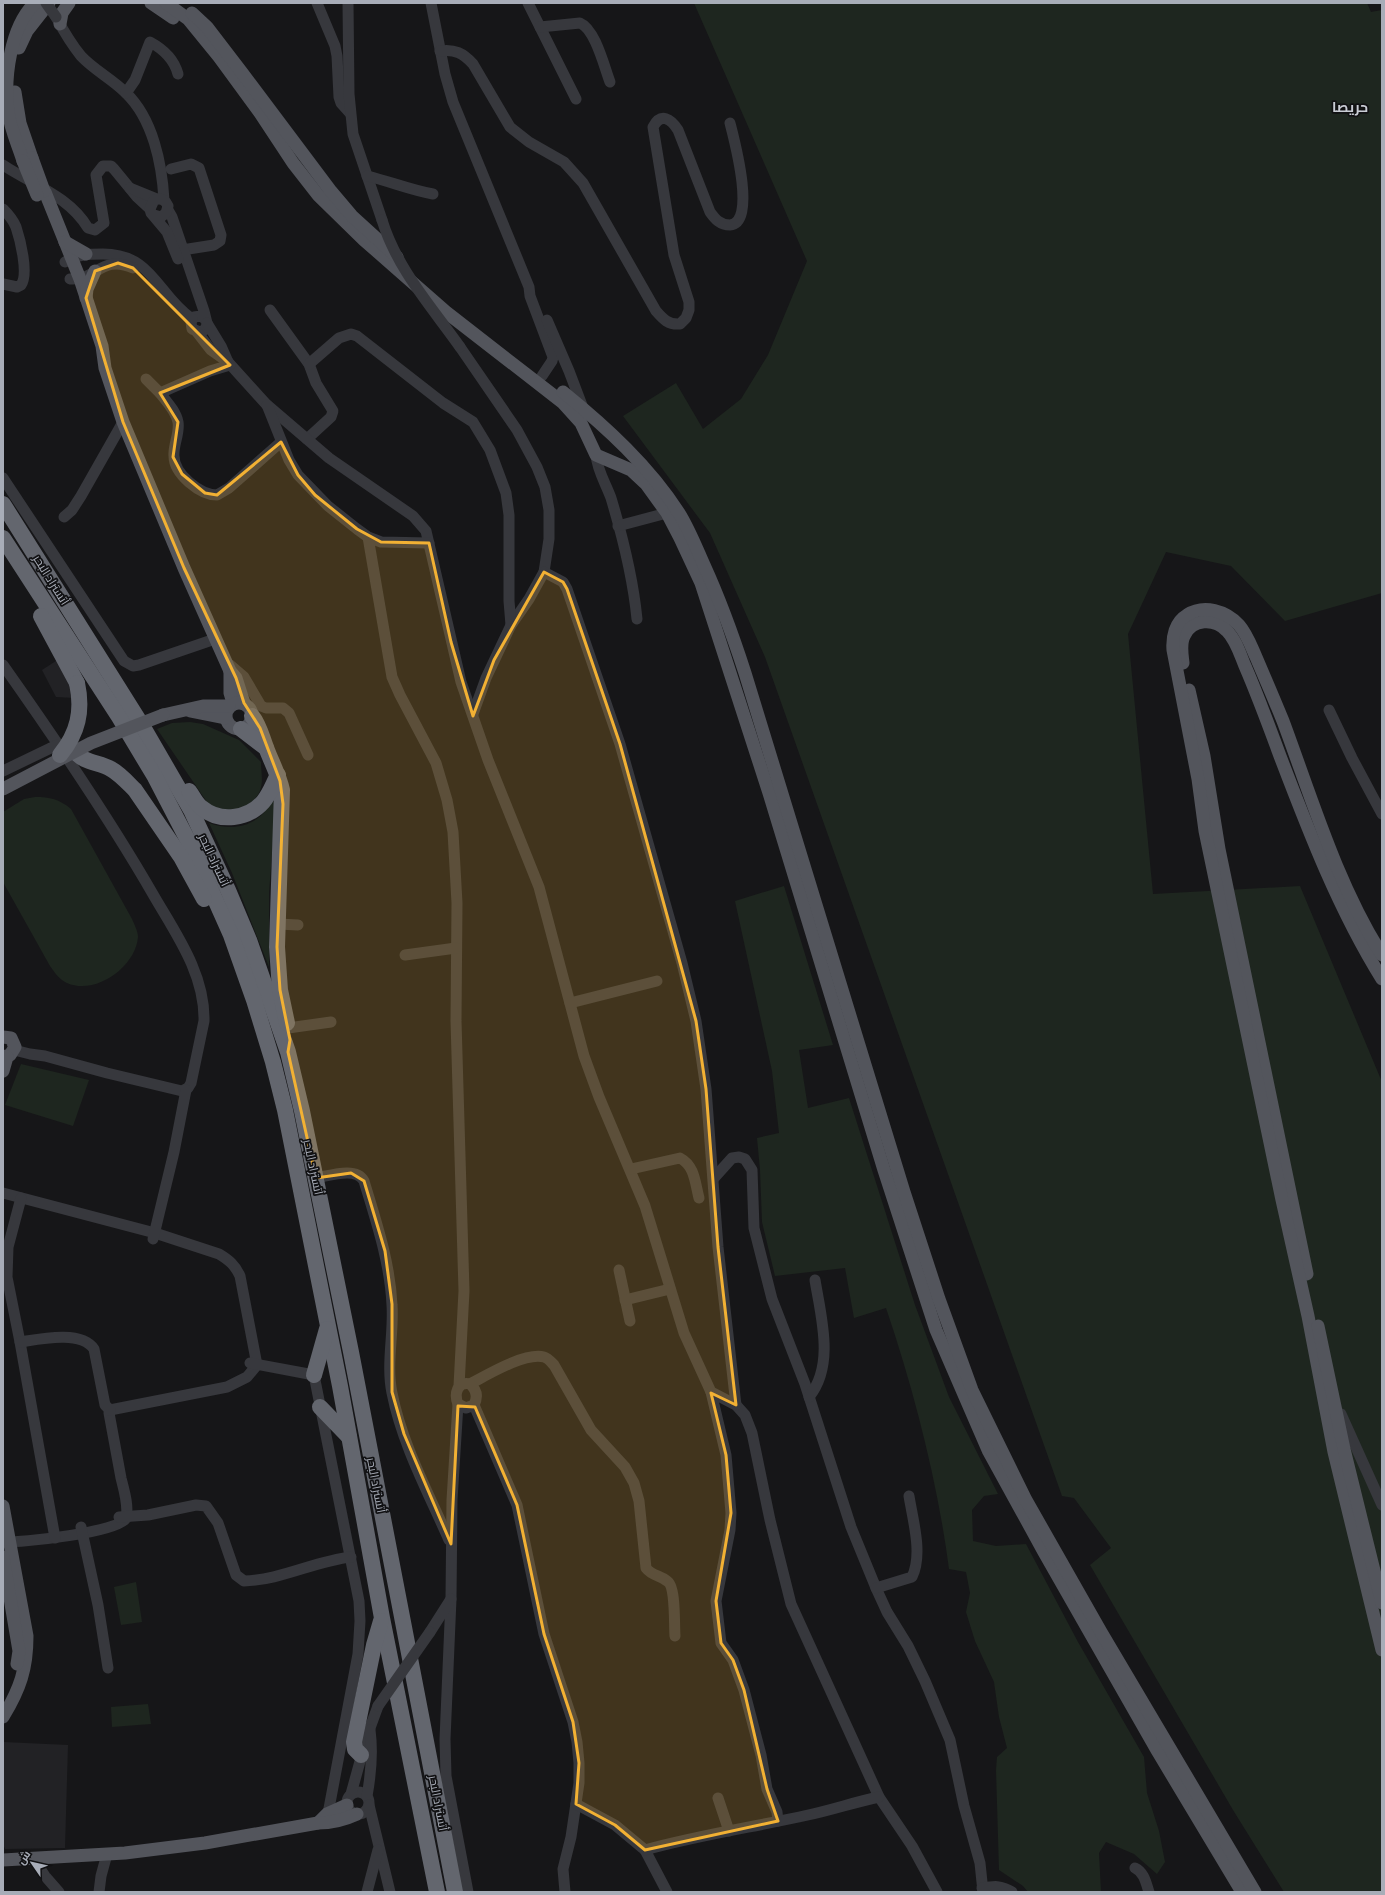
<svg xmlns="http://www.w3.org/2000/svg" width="1385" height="1895" viewBox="0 0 1385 1895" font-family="'Source Sans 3',Cairo,sans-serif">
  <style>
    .built { fill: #222225 }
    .green { fill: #1e261f }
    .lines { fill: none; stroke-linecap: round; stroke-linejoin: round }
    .minor { stroke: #37383d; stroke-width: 11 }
    .major { stroke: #53555c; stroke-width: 13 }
    .highway { stroke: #63666e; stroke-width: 16 }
    .minor-bridge { stroke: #37383d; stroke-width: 11 }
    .major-bridge { stroke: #53555c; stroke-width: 13 }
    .highway-bridge { stroke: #63666e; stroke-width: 16 }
    .marked { fill: #f2b134; fill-opacity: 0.2; stroke: #f2b134; stroke-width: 3; stroke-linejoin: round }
    .labels { text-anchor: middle; stroke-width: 3.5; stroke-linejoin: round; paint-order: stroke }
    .street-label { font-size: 12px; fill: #a8adb8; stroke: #111113 }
    .quarter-label { font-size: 14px; font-weight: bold; fill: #c9ccd4; stroke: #111113 }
  </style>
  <rect width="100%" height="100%" fill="#161618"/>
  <g class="built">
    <path d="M59,659L75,698L56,697L42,670Z"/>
    <path d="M4,1742L68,1745L65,1848L5,1849L3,1844Z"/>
  </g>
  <g class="green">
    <path d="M694,3H1367L1371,12L1382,10V593L1285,621L1231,566L1166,552L1128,634L1153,894L1300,886L1382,1082V1892H1284L1233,1810L1090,1565L1111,1548L1074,1498L1062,1496L765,657L710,533L623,416L676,383L703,429L741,399L768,355L807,261Z"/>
    <path d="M190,722L203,724L239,740L261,762C261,770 263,780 261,787C258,804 233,815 218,809C214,808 210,804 207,802L157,729L172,723Z"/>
    <path d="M35,797C50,797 59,799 71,809L132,919C134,924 138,931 138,937C136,966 96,996 67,983C59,979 55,973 50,966L3,882V812L24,799Z"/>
    <path d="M276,801L269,893V967L232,873L209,823C233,832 259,826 271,802Z"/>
    <path d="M784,886L833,1045L799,1050L808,1108L849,1098L915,1305L949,1397L998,1494L984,1496L972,1510L973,1541L996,1546L1026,1544L1078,1642L1144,1757L1147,1793L1159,1831L1165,1862L1157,1874L1134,1854L1106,1842L1099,1853L1101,1892H1028L1023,1886L999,1870L996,1770L997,1757L1007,1748L999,1717L994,1682L975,1641L966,1612L970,1593L966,1572L949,1569C938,1484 914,1390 886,1308L854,1318L845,1268L775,1276L762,1222L760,1170L757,1138L779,1133L772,1071L735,901Z"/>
    <path d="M21,1064L89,1080L73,1126L5,1105Z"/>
    <path d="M136,1582L142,1622L121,1625L114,1587Z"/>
    <path d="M148,1704L151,1724L112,1727L111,1707Z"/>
  </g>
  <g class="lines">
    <g class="minor">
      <path d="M317,3L335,46L337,56L339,97L341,103L350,113"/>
      <path d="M348,3L349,94L353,134L382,220"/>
      <path d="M431,3L445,74L453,102L529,287L530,296L553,357L552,361L542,376"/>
      <path d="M528,3L576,99"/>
      <path d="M56,17C63,30 72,45 81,56C94,70 112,79 126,93C153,119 162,164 164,200"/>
      <path d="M540,27L580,23C595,29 604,66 610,82"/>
      <path d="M440,51C455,49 463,53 473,64L510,127L529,142L564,162L583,183L656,311C663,319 668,325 680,324L686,318L689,310V302L674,255L653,127C661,112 671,119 678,130L710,212C715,219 720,225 730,225C757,223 734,139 730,123"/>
      <path d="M126,93L135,80L150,42C163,49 174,59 178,74"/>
      <path d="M3,165C33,185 69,196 88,228L95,230L104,223L96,175L103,166H111L114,169L137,197L150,209"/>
      <path d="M171,169L191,164L199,168L221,235L220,241L214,245L182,250"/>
      <path d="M367,176C389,181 410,190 433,194"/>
      <path d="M130,188L157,199"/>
      <path d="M3,209C8,214 13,220 16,227C20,239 29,274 21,285L17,287L3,284"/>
      <path d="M168,210L172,217L204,311L207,323L206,329L200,332L192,329L191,322L194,317L201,316L206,320"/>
      <path d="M154,215L161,217L166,213L168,206C165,199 160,198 154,200L150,209L151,213L167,232L178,259"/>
      <path d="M65,262C78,254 89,254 103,254C153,254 157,295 192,319"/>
      <path d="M70,279C97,281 101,254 133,268"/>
      <path d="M270,310L309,364L316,383L333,411L331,417L307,439"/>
      <path d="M547,320L569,371L583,408"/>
      <path d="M207,323L221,346L228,362"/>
      <path d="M197,332L211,350L228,362L266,404L329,458L413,516L426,531L461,682L488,760L539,887L584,1056L599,1097L645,1206L684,1333L711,1392L736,1405L745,1415L752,1433L770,1520L791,1604L879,1797L912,1846L937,1892"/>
      <path d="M460,347L517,430L537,467L545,487L549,510V539L544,572L529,599L511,625L486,678L473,714"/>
      <path d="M309,364L339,338L351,334L357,336L443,403L473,422L490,450L506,493L509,515V601L511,625"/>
      <path d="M230,365L210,371L160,393C166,401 176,411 178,422C180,433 173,445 174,456C174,474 200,495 217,495L229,488L281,442"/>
      <path d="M146,379L160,393"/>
      <path d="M267,405L289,460L298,475L328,506L357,529L368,537L381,542L429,543"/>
      <path d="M596,455C597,470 606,484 611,498C623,538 633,578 637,619"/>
      <path d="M3,478L124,661L133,666L139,665L215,639"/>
      <path d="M64,517L72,510L81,496L123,422"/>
      <path d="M618,526L667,513"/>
      <path d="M368,537L392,677L400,695L436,763L447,800L453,832L457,903L456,1021L464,1291L459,1386"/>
      <path d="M544,572L563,582L567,589L620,744L682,963L696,1021L706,1089L718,1247L736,1405"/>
      <path d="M3,665C56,740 108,816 154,896C176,934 205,974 204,1021L191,1083L188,1088L182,1091L107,1073L45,1056L30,1054L14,1050"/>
      <path d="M230,665L244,677L261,706L266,708H283L289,713L308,755"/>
      <path d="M1329,710L1352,758L1382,814"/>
      <path d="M3,771L57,745"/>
      <path d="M278,924L298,925"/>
      <path d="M405,955L456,948"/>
      <path d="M570,1003L657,981"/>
      <path d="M288,1028L331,1022"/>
      <path d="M631,1169L680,1158C695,1166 695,1183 699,1198"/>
      <path d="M316,1178C329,1176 356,1166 364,1181C376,1221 390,1262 392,1305C394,1333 386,1364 392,1393C402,1444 428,1492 449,1540"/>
      <path d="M714,1178L732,1158L739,1157L745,1159L752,1170L754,1228L772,1299L805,1384L851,1527L876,1588L887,1612L908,1646L925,1681L950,1740L964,1806L980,1863L983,1892"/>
      <path d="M3,1193L155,1233L219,1254C229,1260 235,1265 240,1276L257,1365L247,1377L227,1387L110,1410L109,1413C113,1435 117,1457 121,1478C124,1490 129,1506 126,1518C122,1532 19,1543 3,1542"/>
      <path d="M21,1198L8,1247L7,1277L20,1342L55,1538"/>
      <path d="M153,1239L174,1152L186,1090"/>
      <path d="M619,1270L630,1321"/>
      <path d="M625,1300L670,1289"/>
      <path d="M20,1342C40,1339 81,1330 94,1349L105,1405L110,1410"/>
      <path d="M250,1363L314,1375L359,1601L360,1621L358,1654L327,1819"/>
      <path d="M470,1384C487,1375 525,1352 544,1357C548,1358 551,1362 554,1365L591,1430L625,1467L634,1483L639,1501L646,1568C652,1576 660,1575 667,1581C676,1586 674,1625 675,1636"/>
      <path d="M711,1392L726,1455L731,1513L730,1530L716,1601L721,1643L733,1660L744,1690L761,1755L767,1789L777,1812L778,1821"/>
      <path d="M809,1397C835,1365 821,1317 815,1280"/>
      <path d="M458,1404L452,1500L451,1599L445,1739L446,1776L468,1892"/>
      <path d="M474,1405L466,1408L458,1404C454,1394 457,1381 470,1384C477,1390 478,1397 474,1405L517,1505L544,1634L573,1722L577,1742L579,1763V1783L571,1837L563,1869L565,1892"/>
      <path d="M1341,1414L1382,1505"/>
      <path d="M119,1517L148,1515L196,1505L206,1506L218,1523L236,1575L244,1581C281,1580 315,1561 351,1557"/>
      <path d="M81,1527L98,1605L108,1668"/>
      <path d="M876,1588L912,1577C923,1554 913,1521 909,1496"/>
      <path d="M430,1632L451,1599"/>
      <circle cx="358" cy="1803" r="11"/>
      <path d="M351,1794L367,1736L378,1706"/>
      <path d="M367,1796C371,1774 373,1752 370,1730"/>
      <path d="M718,1798L729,1831"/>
      <path d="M576,1804L615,1825L645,1850L667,1892"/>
      <path d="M369,1805L390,1892"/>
      <path d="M645,1850C699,1835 754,1827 808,1815C832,1810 855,1802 879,1797"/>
      <path d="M33,1858L45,1876L59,1892"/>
      <path d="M1135,1868C1144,1872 1146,1883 1149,1892"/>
      <path d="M982,1888C994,1886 1001,1885 1012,1892"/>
      <path d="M99,1892L101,1876L107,1854"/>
      <path d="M367,1892L378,1850"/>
    </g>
    <g class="major">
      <path d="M151,3L173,18"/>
      <path d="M166,3L188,19L219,57L260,113L293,163L318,195L364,240L446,312L562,402L581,423L596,455L631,470L646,484L667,513L680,538L701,583L769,793L884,1170L936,1330L988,1450L1044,1552L1158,1752L1242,1892"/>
      <path d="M192,13L207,27L243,74L330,190L352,216L397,257"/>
      <path d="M60,24L62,13L69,3"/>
      <path d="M19,48L27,31L49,3"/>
      <path d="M15,92L20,123L32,158"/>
      <path d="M23,161C18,145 10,128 8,111C4,78 10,27 35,3"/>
      <path d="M45,192L80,279L102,346L105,368L123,422L184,568L230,671L236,678L244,703"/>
      <path d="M65,242L86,254"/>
      <path d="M86,298L87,289L95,271"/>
      <path d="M563,392C606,427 649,466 679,513C689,529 696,547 704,565C720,600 733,636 745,673L904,1192L939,1299L972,1390L1026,1500L1101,1632L1255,1892"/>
      <path d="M1183,663C1182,654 1180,644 1184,636C1192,618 1215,618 1227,631C1236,640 1240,654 1245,666C1258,696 1269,726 1280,756C1309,832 1339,910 1382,979"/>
      <path d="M230,671V693L233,703"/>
      <path d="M1189,690L1204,756L1219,849L1307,1274"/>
      <circle cx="239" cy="716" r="13"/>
      <path d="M190,711L225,718"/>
      <path d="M163,715L203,706H229"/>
      <path d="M1382,955C1337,884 1312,799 1283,721C1274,699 1265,678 1256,657C1251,646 1247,634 1239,625C1226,611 1204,604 1187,615C1175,622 1172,637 1173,650L1198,779L1205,831L1282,1200L1308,1316L1334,1452L1382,1650"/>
      <path d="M3,1037L11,1038L15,1047L10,1055L3,1057"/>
      <path d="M3,1071L7,1057"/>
      <path d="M1318,1326L1344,1449L1382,1603"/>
      <path d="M3,1506L27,1636C27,1669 20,1689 3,1717"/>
      <path d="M3,1557L19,1651L17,1664"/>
      <path d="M318,1823L327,1814L347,1805"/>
      <path d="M3,1860L125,1853L205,1843L318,1823C332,1823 344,1820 357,1814"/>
    </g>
    <g class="highway">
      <path d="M3,504L143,727L191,810L228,890L249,940L288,1052L302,1111L351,1352L455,1892"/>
      <path d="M3,538L119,717L155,777L194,852L231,935L254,1000L273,1062L285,1110L340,1386L382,1618L437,1892"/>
      <path d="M41,616L77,683"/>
      <path d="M252,716C260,726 262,738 267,750C272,763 279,776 282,790L277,947L280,990L287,1023"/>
      <path d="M241,729L266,748"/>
      <path d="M75,751C83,763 99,762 111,769C120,774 127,782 135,790L181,857L204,899"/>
      <path d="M189,791C193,796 196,804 202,808C220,823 248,819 263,802C270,794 273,784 278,775"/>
      <path d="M314,1375L327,1329"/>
      <path d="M320,1407L349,1437"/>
      <path d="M361,1755L355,1749L354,1742L374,1645L381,1621"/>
    </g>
    <g class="minor-bridge">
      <path d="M46,3L56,17"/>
      <path d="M382,220C397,269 431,306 460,347"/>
      <path d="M378,1706L430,1632"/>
    </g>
    <g class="major-bridge">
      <path d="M32,158L44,191"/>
      <path d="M23,161L37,195"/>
      <path d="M3,789L91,743L163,715"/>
    </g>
    <path class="highway-bridge" d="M60,755C78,733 83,711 77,683"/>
  </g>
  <path class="marked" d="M118,263L133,268L230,365L160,393L178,422L173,457L182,474L205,493L217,495L281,442L298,475L315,495L357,529L381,542L429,543L451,642L473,716L494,660L544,572L563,582L567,589L620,744L696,1021L706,1089L718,1247L736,1405L711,1393L726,1455L731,1513L716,1601L721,1643L733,1660L744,1690L767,1789L778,1821L645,1850L615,1825L576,1804L579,1763L573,1722L544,1634L517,1505L475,1407L458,1406L451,1544L404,1434L392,1392V1304L385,1251L364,1181L351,1173L316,1178L288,1052L290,1040L280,990L277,947L283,804L280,781L260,728L244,703L236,678L184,568L123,422L86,298L95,271Z"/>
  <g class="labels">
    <g class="street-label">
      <text transform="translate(51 580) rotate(58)" y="4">أتستراد البحر</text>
      <text transform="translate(214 860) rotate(65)" y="4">أتستراد البحر</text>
      <text transform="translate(313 1167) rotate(78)" y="4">أتستراد البحر</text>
      <text transform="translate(376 1485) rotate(79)" y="4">أتستراد البحر</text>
      <text transform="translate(438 1803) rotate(79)" y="4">أتستراد البحر</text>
    </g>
    <g class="quarter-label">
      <text x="1350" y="112">حريصا</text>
    </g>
  </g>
  <rect width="1385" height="1895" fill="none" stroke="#a8adb8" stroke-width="8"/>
  <g transform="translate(32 1863) rotate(304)" stroke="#111113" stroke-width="3" paint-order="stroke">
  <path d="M0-3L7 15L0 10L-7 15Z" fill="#a8adb8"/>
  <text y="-6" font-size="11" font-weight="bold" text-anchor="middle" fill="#a8adb8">ش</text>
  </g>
</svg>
